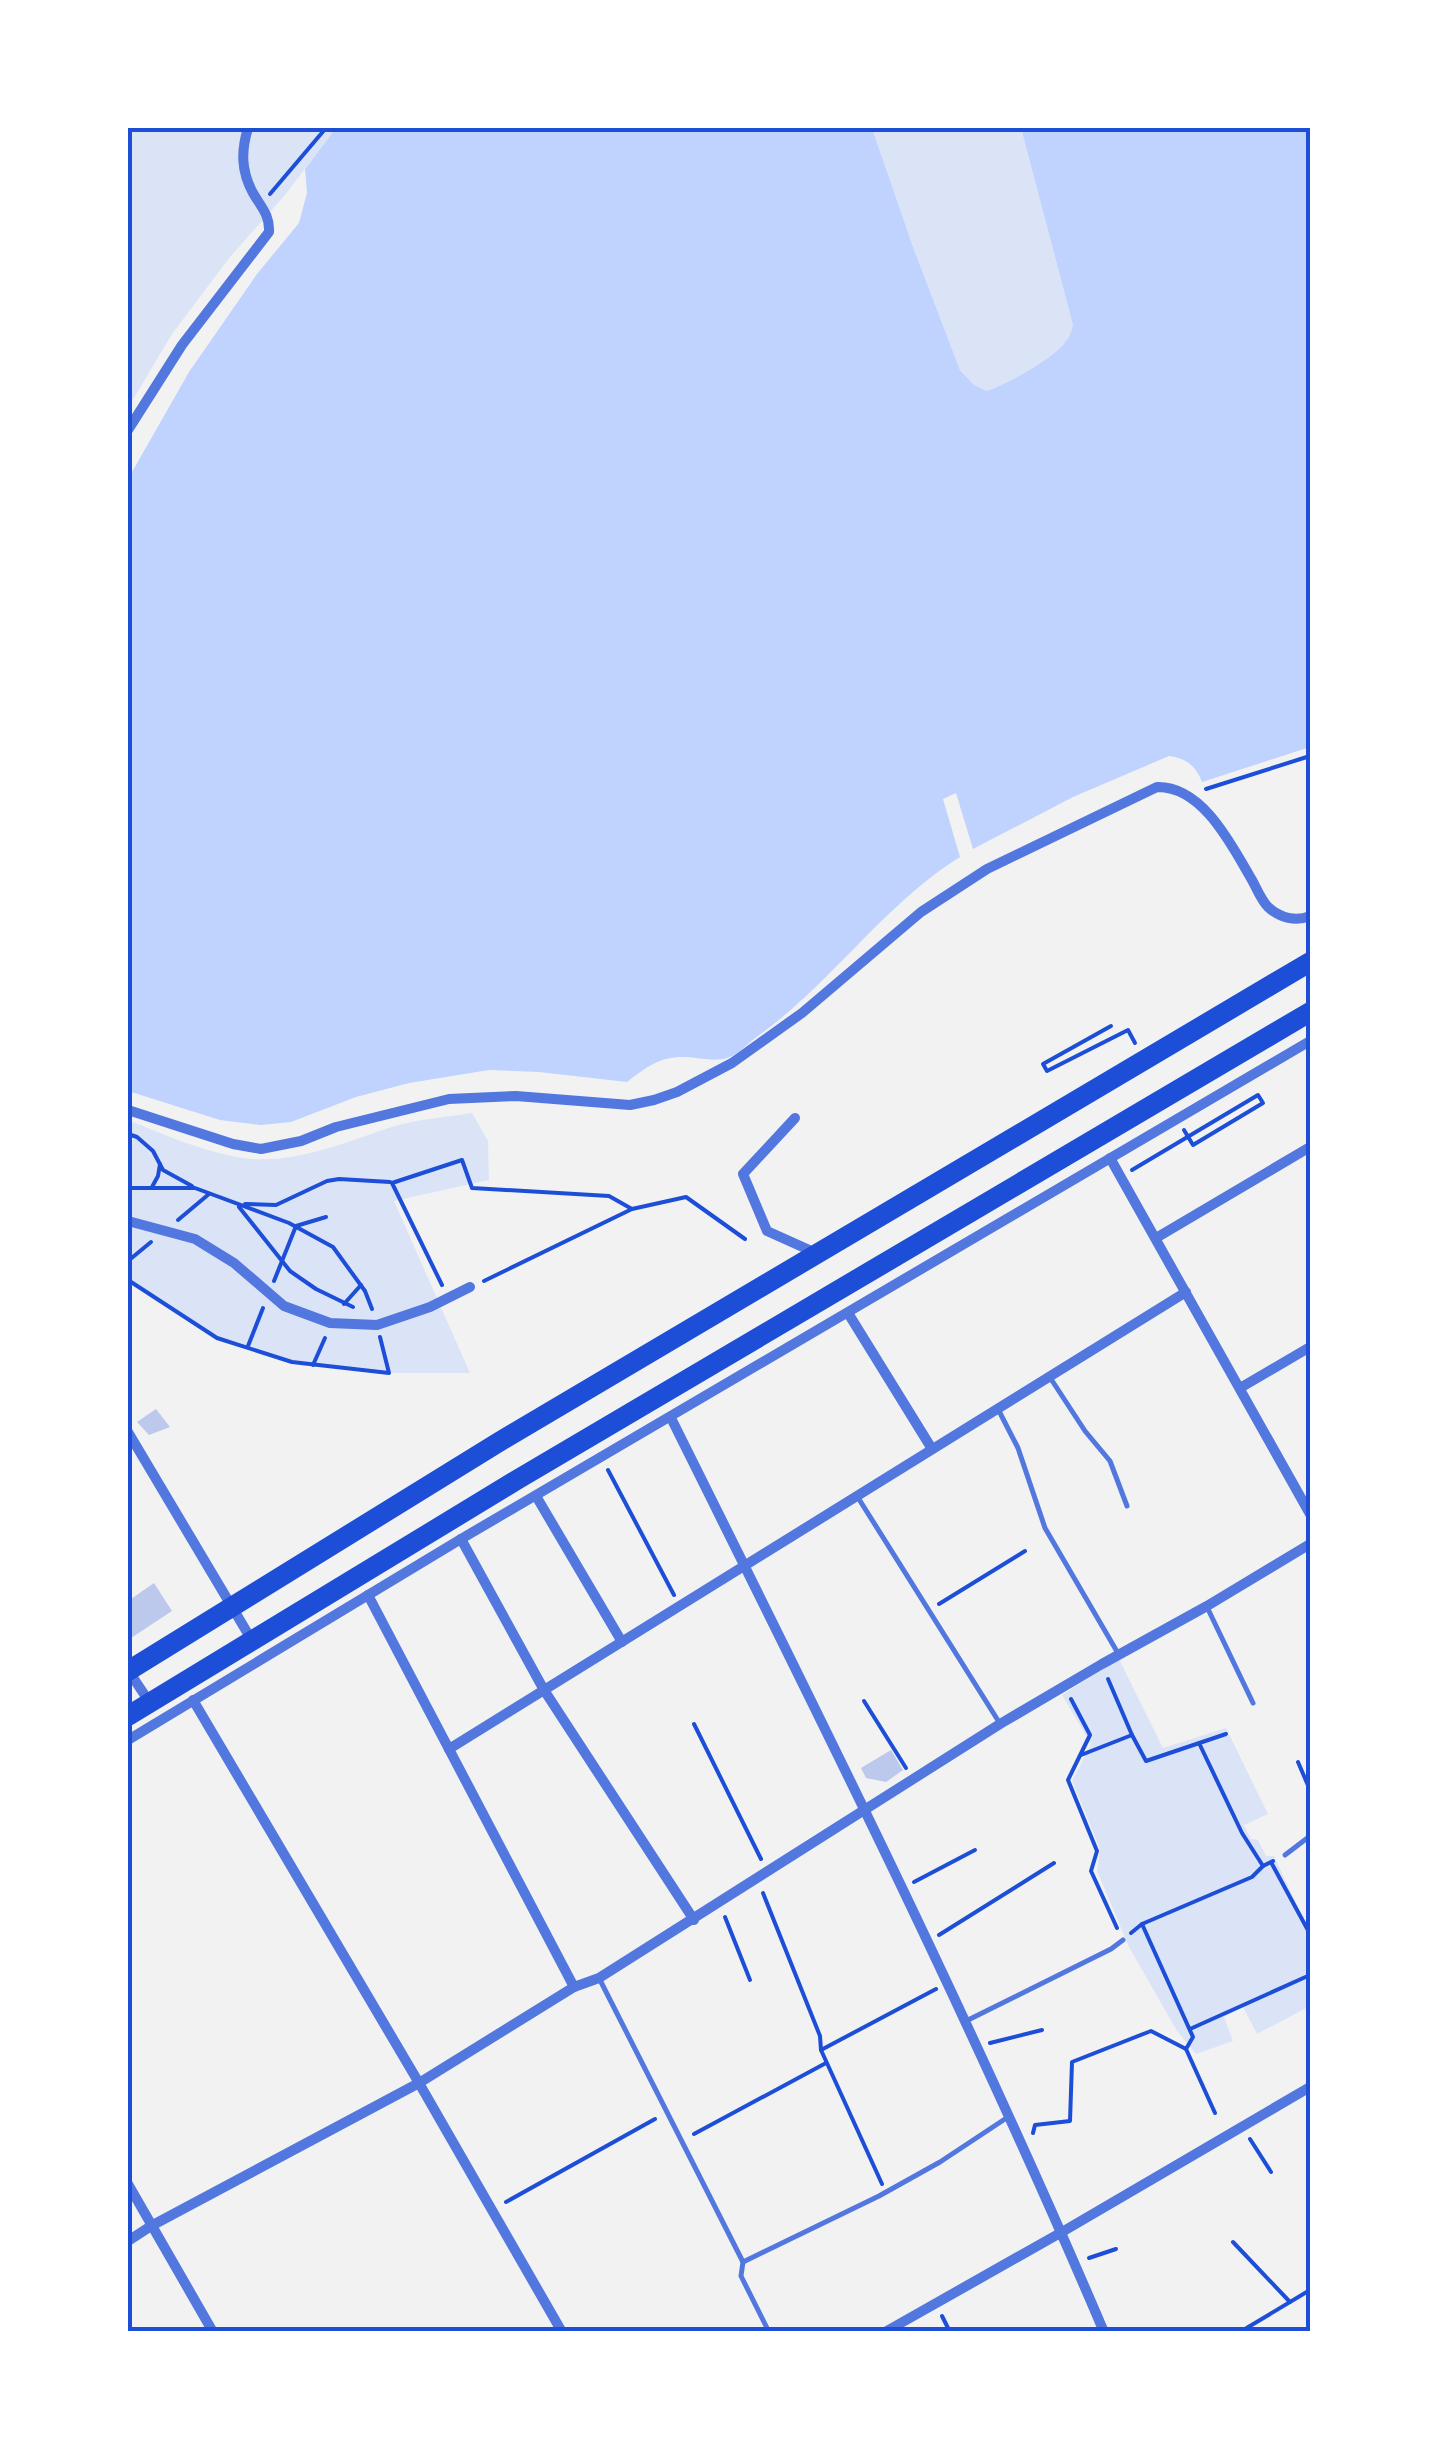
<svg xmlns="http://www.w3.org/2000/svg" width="1438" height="2459" viewBox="0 0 1438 2459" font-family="'Roboto Condensed',sans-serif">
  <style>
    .green { fill: #dbe4f7 }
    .water { fill: #bfd3fe }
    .building { fill: #bdc9ec }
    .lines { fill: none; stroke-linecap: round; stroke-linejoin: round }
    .path { stroke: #1d4ed8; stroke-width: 4 }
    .service { stroke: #5277de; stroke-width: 5 }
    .minor { stroke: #5277de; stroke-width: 10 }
    .motorway { stroke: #1d4ed8; stroke-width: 20 }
    .neatline { fill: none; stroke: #1d4ed8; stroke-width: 4 }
  </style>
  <rect width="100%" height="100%" fill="#f2f2f2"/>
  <g class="green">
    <path d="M128,128H336L285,195L230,257L172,334L128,408Z"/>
    <path d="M872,128H1021L1073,325C1071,331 1070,337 1066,341C1055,358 1007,384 987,391L974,385L960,370L913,247Z"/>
    <path d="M472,1113L488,1141L489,1180L394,1201L470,1373H389L292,1362L217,1338L128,1280V1120C163,1134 199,1150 237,1157C292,1167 344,1142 395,1126C420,1119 447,1117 472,1113Z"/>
    <path d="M1119,1659L1163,1748L1226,1728L1268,1814L1244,1825L1251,1839L1258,1840L1266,1856H1274L1310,1933V2006L1257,2034L1243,2007L1224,2017L1233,2041L1196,2054L1177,2031L1129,1947L1097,1871L1100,1849L1072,1781L1091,1744L1062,1695Z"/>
  </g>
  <path class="water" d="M336,128H872L913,247L960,370L974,385L987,391C1007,384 1055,358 1066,341C1070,337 1071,331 1073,325L1021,128H1310V747L1202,782C1196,766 1186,758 1169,756L1073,797L973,849L956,793L943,799L960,857C883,905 832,983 758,1036C749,1042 738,1055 727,1058C719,1061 705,1059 696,1058C664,1054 652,1063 627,1082L539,1072L489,1070L409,1083L356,1097L291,1122L261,1125L220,1120L128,1091V479L189,372L257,274L299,223L307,193L305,169Z"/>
  <g class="building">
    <path d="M156,1409L170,1427L149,1435L137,1422Z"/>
    <path d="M154,1583L172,1611L128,1640V1601Z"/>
    <path d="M891,1750L903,1770L886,1782L866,1778L861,1768Z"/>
  </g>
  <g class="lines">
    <g class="path">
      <path d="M270,194L326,128"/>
      <path d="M1206,789L1310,756"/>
      <path d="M1111,1026L1043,1064L1047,1071L1128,1030L1135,1043"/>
      <path d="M128,1134L137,1137L153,1151L163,1170L192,1186"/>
      <path d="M1132,1170L1258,1095L1263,1103L1193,1145L1184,1130"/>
      <path d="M152,1187L158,1176L160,1164"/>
      <path d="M128,1188H195L289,1223L333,1247L365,1291L372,1309"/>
      <path d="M245,1204L276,1205L327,1181L339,1179L390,1182"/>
      <path d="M239,1207L290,1271L316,1289L353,1307"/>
      <path d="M178,1220L209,1194"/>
      <path d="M128,1261L151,1242"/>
      <path d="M128,1280L217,1338L292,1362L389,1373L380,1337"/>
      <path d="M274,1281L296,1226L326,1217"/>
      <path d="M484,1281L632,1209L686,1197L745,1239"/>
      <path d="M442,1285L392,1183L462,1160L472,1188L609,1196L632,1209"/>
      <path d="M344,1304L361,1285"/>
      <path d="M248,1346L263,1308"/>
      <path d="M313,1365L325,1338"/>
      <path d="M608,1470L674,1595"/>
      <path d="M939,1604L1025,1551"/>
      <path d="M1108,1679L1132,1735L1146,1761L1226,1734"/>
      <path d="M1071,1699L1090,1735L1068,1780L1097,1851L1091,1871L1117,1928"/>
      <path d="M864,1701L906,1768"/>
      <path d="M694,1724L761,1859"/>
      <path d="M1199,1743L1242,1833L1263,1866"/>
      <path d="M1081,1755L1132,1735"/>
      <path d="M1298,1762L1310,1790"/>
      <path d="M1272,1864L1310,1934"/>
      <path d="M914,1882L975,1850"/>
      <path d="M763,1893L820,2036L821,2050L882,2184"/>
      <path d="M725,1917L750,1980"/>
      <path d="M1142,1924L1193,2037L1186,2049"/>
      <path d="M1131,1933L1142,1924L1252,1877L1263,1866L1273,1861"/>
      <path d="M939,1935L1054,1863"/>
      <path d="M1190,2029L1310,1975"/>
      <path d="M990,2043L1042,2030"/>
      <path d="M821,2050L936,1989"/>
      <path d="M1033,2133L1035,2125L1070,2121L1072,2062L1151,2031L1186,2049L1215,2113"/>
      <path d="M694,2134L826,2063"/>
      <path d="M1250,2139L1271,2172"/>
      <path d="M506,2202L655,2119"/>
      <path d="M1233,2242L1290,2302"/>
      <path d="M1089,2258L1116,2249"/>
      <path d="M942,2316L950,2332"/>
      <path d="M1240,2332L1310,2290"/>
    </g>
    <g class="service">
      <path d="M1051,1379L1085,1431L1110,1461L1127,1506"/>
      <path d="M998,1409L1018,1448L1045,1528L1119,1655"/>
      <path d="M857,1496L999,1722"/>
      <path d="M1207,1607L1253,1703"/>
      <path d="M1285,1855L1310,1836"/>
      <path d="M599,1978L743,2262L741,2276L769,2332"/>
      <path d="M966,2021L1111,1949L1123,1940"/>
      <path d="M743,2262L879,2196L940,2162L1008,2117"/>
    </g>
    <g class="minor">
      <path d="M128,430L182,345L269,232C270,215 261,207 253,193C241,171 241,151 248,128"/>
      <path d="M128,1110L233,1144L261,1149L301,1141L336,1127L449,1099L516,1096L630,1105L654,1100L677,1092L732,1063L802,1013L921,912L987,869L1157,787C1203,786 1232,846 1252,880C1257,889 1261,900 1268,907C1280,918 1296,922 1310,916"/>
      <path d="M795,1118L743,1174L767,1231L816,1253"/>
      <path d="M1110,1158L1310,1514"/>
      <path d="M128,1221L195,1239L234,1263L284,1306L330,1323L377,1325L430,1307L470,1287"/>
      <path d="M1156,1238L1310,1147"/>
      <path d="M848,1313L932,1449"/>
      <path d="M1240,1388L1310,1347"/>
      <path d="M671,1418C821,1719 972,2022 1104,2332"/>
      <path d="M128,1432L254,1644"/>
      <path d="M536,1496L622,1642"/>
      <path d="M461,1539L544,1690L694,1920"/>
      <path d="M368,1595L574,1987"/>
      <path d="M128,1670L152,1706"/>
      <path d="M193,1700L419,2083L562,2332"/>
      <path d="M128,1740L461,1539L1310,1041"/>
      <path d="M449,1749L1186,1292"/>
      <path d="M128,2184L213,2332"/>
      <path d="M128,2241L151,2226L419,2083L574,1987L599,1978L1000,1724L1102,1664L1207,1606L1310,1544"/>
      <path d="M885,2332L1062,2232L1310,2087"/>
    </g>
    <g class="motorway">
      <path d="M128,1671L499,1442L1310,962"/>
      <path d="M128,1716L520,1478L1310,1012"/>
    </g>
  </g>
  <rect width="1438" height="2459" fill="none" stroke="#ffffff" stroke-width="260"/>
  <rect x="130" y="130" width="1178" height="2199" class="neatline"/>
</svg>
